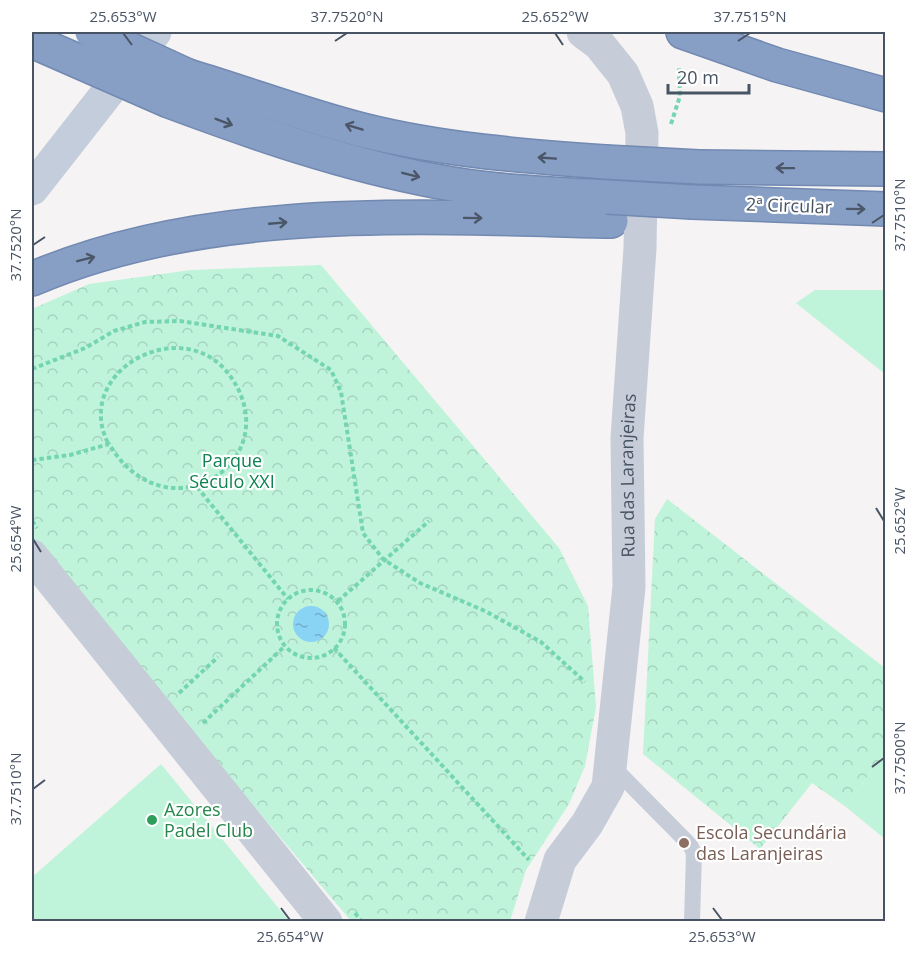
<svg xmlns="http://www.w3.org/2000/svg" width="917" height="953" viewBox="0 0 917 953" font-family="'Open Sans',sans-serif">
  <style>
    .grass { fill: #c0f4da }
    .forest { fill: url(#forest-crowns) }
    .water { fill: url(#water-ripples) }
    .lines { fill: none; stroke-linecap: round; stroke-linejoin: round }
    .highway-casing { stroke: #7289b1; stroke-width: 36 }
    .path { stroke: #74d6b0; stroke-width: 4; stroke-dasharray: 4.5 3; stroke-linecap: butt }
    .lane { stroke: #c6cdd8; stroke-width: 16 }
    .street { stroke: #c6cdd8; stroke-width: 33 }
    .secondary { stroke: #c4cddc; stroke-width: 33 }
    .highway { stroke: #879ec5; stroke-width: 33 }
    .highway-bridge-casing { stroke: #7289b1; stroke-width: 36; stroke-linecap: butt }
    .highway-bridge { stroke: #879ec5; stroke-width: 33 }
    .oneway { stroke: #4b5768 }
    .ticks { fill: none; stroke: #485363; stroke-width: 2 }
    .leisure-dot { fill: #2e9e5b; stroke: #fff; stroke-width: 2 }
    .education-dot { fill: #8d6e63; stroke: #fff; stroke-width: 2 }
    .labels { text-anchor: middle; stroke-width: 4.5; stroke-linejoin: round; paint-order: stroke }
    .street-label { font-size: 18px; fill: #485363; stroke: #fff }
    .park-label { font-size: 18px; fill: #0f8254; stroke: #fff }
    .leisure-label { font-size: 18px; fill: #27864d; stroke: #fff; text-anchor: start }
    .education-label { font-size: 18px; fill: #785e54; stroke: #fff; text-anchor: start }
    .neatline { fill: none; stroke: #485363; stroke-width: 2 }
    .ticks-label { font-size: 15px; text-anchor: middle; fill: #485363 }
  </style>
  <defs>
    <pattern id="forest-crowns" width="20" height="18" patternUnits="userSpaceOnUse" patternTransform="scale(1.5)"><rect width="20" height="18" fill="#c0f4da"/><path d="M2 6a3 3 0 1 1 6 0M12 15a3 3 0 1 1 6 0" fill="none" stroke="#a6d3be"/></pattern>
    <pattern id="water-ripples" width="26" height="14" patternUnits="userSpaceOnUse" patternTransform="scale(1.5)"><rect width="26" height="14" fill="#89d3f5"/><path d="M2 4q2-2 4 0t4 0M15 11q2-2 4 0t4 0" fill="none" stroke="#72aeca"/></pattern>
  </defs>
  <rect width="100%" height="100%" fill="#f5f3f3"/>
  <g class="grass">
    <path d="M815,290H885V374L796,303Z"/>
    <path d="M882,756L886,758L885,839L846,807Z"/>
    <path d="M161,764L289,921H32V877Z"/>
  </g>
  <g class="forest">
    <path d="M321,265L559,548L588,606L596,707L585,766L569,804L526,870L510,921H351L32,544V309L89,284L191,270Z"/>
    <path d="M667,499L885,668V758L882,756L846,807L812,783L760,849L643,754L655,519Z"/>
  </g>
  <circle class="water" cx="311" cy="624" r="18"/>
  <g class="lines">
    <g class="highway-casing">
      <g id="highway">
        <path d="M683,32L777,65L886,95"/>
        <path d="M188,76C245,93 303,115 362,130C441,150 523,156 605,162"/>
        <path d="M169,101C255,133 344,164 435,181C491,192 550,194 607,197"/>
        <path d="M699,167L886,169"/>
        <path d="M692,202L886,209"/>
        <path d="M32,279C209,203 421,217 611,221"/>
      </g>
    </g>
    <g class="path">
      <path d="M671,124L680,96L679,66"/>
      <path d="M32,369L85,348L114,331L145,322L180,321L278,336L331,370L341,392L363,533L383,559L420,583L485,611L541,642L585,682"/>
      <path d="M32,460L70,455L109,444C166,539 286,463 233,380C187,308 71,370 108,443"/>
      <path d="M197,487L288,599"/>
      <path d="M32,521L37,528"/>
      <circle cx="311" cy="624" r="34"/>
      <path d="M338,601L429,521"/>
      <path d="M334,648L529,860"/>
      <path d="M179,693L218,657"/>
      <path d="M203,723L284,647"/>
      <path d="M355,913L362,922"/>
    </g>
    <path class="lane" d="M611,765L690,845L694,853L692,922"/>
    <g class="street">
      <path d="M32,556L326,922"/>
      <path id="s1" d="M541,922L560,860L587,824L608,787L629,587L627,438L640,248L642,133L637,106L623,74L599,44L583,32"/>
    </g>
    <path class="secondary" d="M32,189L155,32"/>
    <use href="#highway" class="highway"/>
    <g class="highway-bridge-casing">
      <g id="highway-bridge">
        <path d="M92,32L188,76"/>
        <path d="M32,41L169,101"/>
        <path d="M605,162L699,167"/>
        <path d="M607,197L692,202"/>
      </g>
    </g>
    <use href="#highway-bridge" class="highway-bridge"/>
  </g>
  <defs><path id="oneway-shaft" d="M-6 0H5M1.5-3L5.5 0L1.5 3" fill="none" stroke-width="1.6" stroke-linecap="round" stroke-linejoin="round" transform="scale(1.5)"/></defs>
  <g class="oneway">
    <use href="#oneway-shaft" transform="translate(224 122) rotate(21)"/>
    <use href="#oneway-shaft" transform="translate(354 127) rotate(-163)"/>
    <use href="#oneway-shaft" transform="translate(547 158) rotate(-176)"/>
    <use href="#oneway-shaft" transform="translate(785 168) rotate(-179)"/>
    <use href="#oneway-shaft" transform="translate(411 175) rotate(14)"/>
    <use href="#oneway-shaft" transform="translate(856 209) rotate(1)"/>
    <use href="#oneway-shaft" transform="translate(473 218) rotate(1)"/>
    <use href="#oneway-shaft" transform="translate(278 223) rotate(-5)"/>
    <use href="#oneway-shaft" transform="translate(86 259) rotate(-14)"/>
  </g>
  <path class="ticks" d="M123,33L132,45M555,33L563,45M335,41L347,33M738,41L750,33M872,223L884,215M33,245L45,237M876,508L884,521M33,539L41,552M872,767L884,758M33,789L45,780M281,908L290,920M713,908L722,920"/>
  <circle class="leisure-dot" cx="152" cy="820" r="6"/>
  <circle class="education-dot" cx="684" cy="843" r="6"/>
  <g class="labels">
    <g class="street-label">
      <text transform="translate(789 206) rotate(2)" y="6">2ª Circular</text>
      <text dy="6" stroke="none"><textPath href="#s1" startOffset="465">Rua das Laranjeiras</textPath></text>
    </g>
    <g class="park-label">
      <text x="232" y="467">Parque<tspan x="232" dy="21">Século XXI</tspan></text>
    </g>
    <g class="leisure-label">
      <text x="164" y="816">Azores<tspan x="164" dy="21">Padel Club</tspan></text>
    </g>
    <g class="education-label">
      <text x="696" y="839">Escola Secundária<tspan x="696" dy="21">das Laranjeiras</tspan></text>
    </g>
  </g>
  <rect width="917" height="953" fill="none" stroke="#ffffff" stroke-width="66"/>
  <path d="M668 84v9h81v-9" fill="none" stroke="#485363" stroke-width="3"/>
  <text x="677" y="84" font-size="18" fill="#485363" stroke="#ffffff" stroke-width="4.5" paint-order="stroke">20 m</text>
  <rect x="33" y="33" width="851" height="887" class="neatline"/>
  <g class="ticks-label">
    <text x="123" y="22">25.653°W</text>
    <text x="347" y="22">37.7520°N</text>
    <text x="555" y="22">25.652°W</text>
    <text x="750" y="22">37.7515°N</text>
    <text transform="translate(900 215) rotate(-90)" y="5">37.7510°N</text>
    <text transform="translate(16 245) rotate(-90)" y="5">37.7520°N</text>
    <text transform="translate(900 521) rotate(-90)" y="5">25.652°W</text>
    <text transform="translate(16 539) rotate(-90)" y="5">25.654°W</text>
    <text transform="translate(900 758) rotate(-90)" y="5">37.7500°N</text>
    <text transform="translate(16 789) rotate(-90)" y="5">37.7510°N</text>
    <text x="290" y="942">25.654°W</text>
    <text x="722" y="942">25.653°W</text>
  </g>
</svg>
